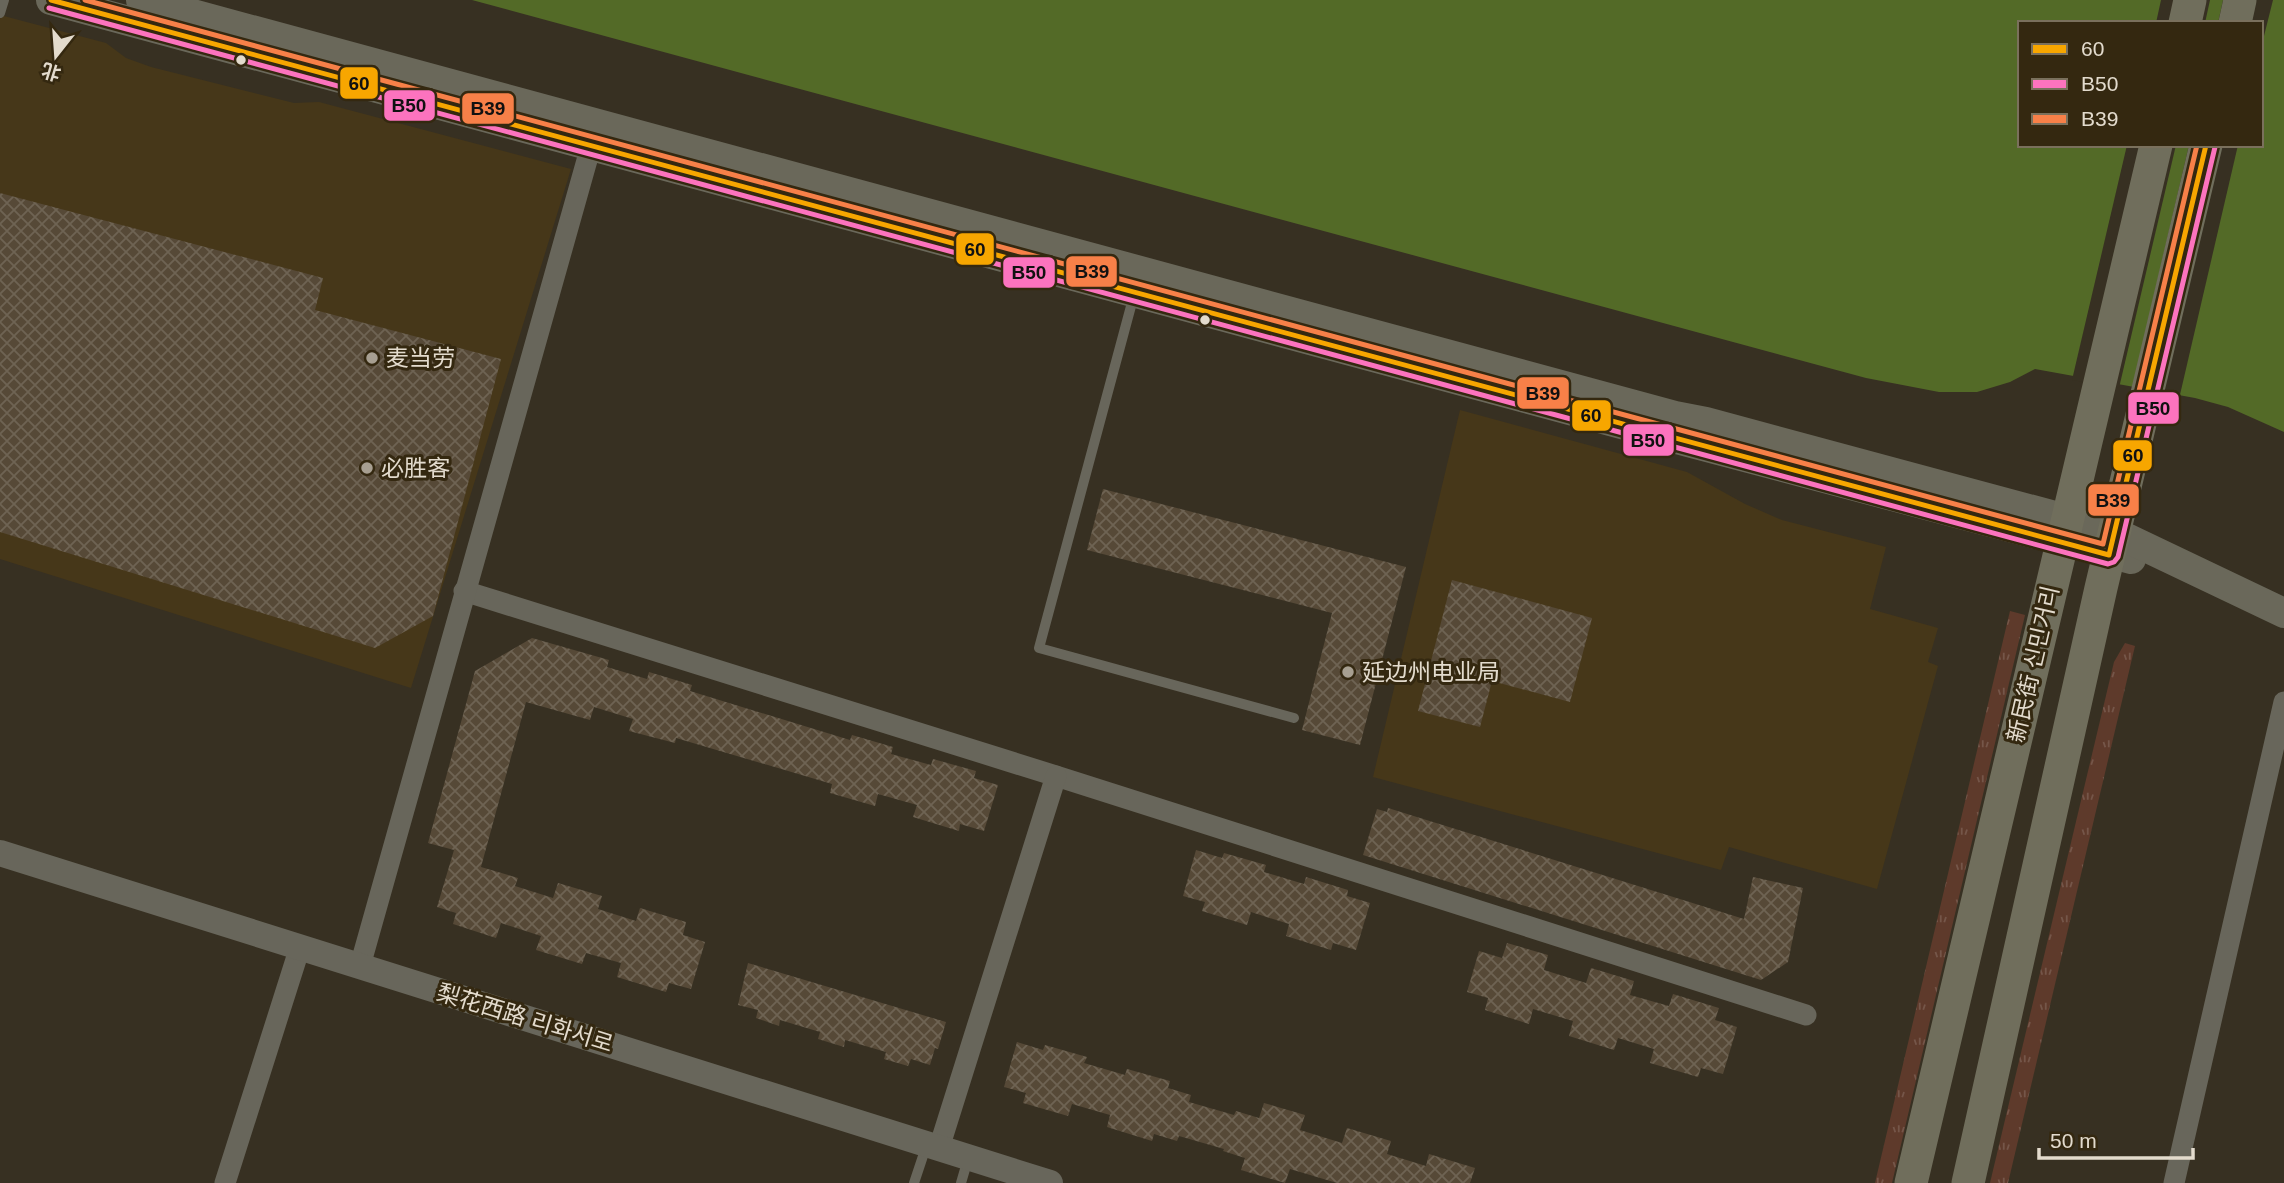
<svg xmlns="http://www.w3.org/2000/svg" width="2284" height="1183" viewBox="0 0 2284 1183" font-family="Arial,'Noto Sans SC','Noto Sans KR',sans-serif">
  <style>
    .built { fill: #463719 }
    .grass { fill: url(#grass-tufts) }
    .water { fill: #536a27; fill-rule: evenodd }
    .pier { fill: #373022 }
    .building { fill: url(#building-cross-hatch) }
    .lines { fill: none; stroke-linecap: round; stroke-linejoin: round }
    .service { stroke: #68665b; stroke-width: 10 }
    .minor { stroke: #68665b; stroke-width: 21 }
    .tertiary { stroke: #68665b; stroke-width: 26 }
    .secondary { stroke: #6a685a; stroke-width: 30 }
    .trunk { stroke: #706e5c; stroke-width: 33 }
    .bus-1-casing { stroke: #342810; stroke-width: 10 }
    .bus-2-casing { stroke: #342810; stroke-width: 10 }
    .bus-3-casing { stroke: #342810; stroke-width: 10 }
    .bus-1 { stroke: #f7a600; stroke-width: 5 }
    .bus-2 { stroke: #fc73be; stroke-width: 5 }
    .bus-3 { stroke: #f78048; stroke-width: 5 }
    .bus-dot { fill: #e3dbcd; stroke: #342810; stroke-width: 2.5 }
    .poi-dot { fill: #a79f91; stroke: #342810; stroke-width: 2.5 }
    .labels { text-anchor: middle; stroke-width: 6; stroke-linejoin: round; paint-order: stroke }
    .poi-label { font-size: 23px; fill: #e3dbcd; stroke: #342810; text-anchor: start }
    .street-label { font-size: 23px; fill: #e3dbcd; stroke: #342810 }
    .line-badge { stroke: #342810; stroke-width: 2.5 }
    .pale-badge-label { font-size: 19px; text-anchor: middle; font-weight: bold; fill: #111 }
  </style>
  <defs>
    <pattern id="grass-tufts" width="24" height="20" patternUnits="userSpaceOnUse" patternTransform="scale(1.75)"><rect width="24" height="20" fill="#5e3a2b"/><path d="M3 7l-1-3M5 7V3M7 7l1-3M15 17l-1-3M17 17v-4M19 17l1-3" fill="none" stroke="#755649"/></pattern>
    <pattern id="building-cross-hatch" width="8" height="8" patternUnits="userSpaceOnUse" patternTransform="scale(1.75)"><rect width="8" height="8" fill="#564937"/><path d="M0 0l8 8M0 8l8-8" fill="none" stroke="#6e6353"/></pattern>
  </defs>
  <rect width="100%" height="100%" fill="#373022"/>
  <g class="built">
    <path d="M0,15L106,43L126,58L151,67L294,103L319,102L571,169L411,688L0,559Z"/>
    <path d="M1460,410L1687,472L1745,504L1782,520L1886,547L1870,609L1938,628L1928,662L1938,666L1877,889L1729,847L1721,870L1373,777Z"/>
  </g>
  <g class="grass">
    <path d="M2010,611L2025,615L1892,1183H1875Z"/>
    <path d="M2125,643L2135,646L2008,1183H1990L2114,662Z"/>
  </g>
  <path class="water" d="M472,0H2284V432L2228,407L2195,398L2035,369L2010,382L1977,392H1939L1866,378ZM2020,23H2261V145H2020Z"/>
  <g class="pier">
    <path d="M2161,0H2210L2205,23H2156Z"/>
    <path d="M2223,0H2273L2261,48V23H2218Z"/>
    <path d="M2127,145H2176L2119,388L2072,380Z"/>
    <path d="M2189,145H2238L2179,399L2132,390Z"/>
  </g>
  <g class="building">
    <path d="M0,193L323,278L315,310L501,359L433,616L375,648L0,532Z"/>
    <path d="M1103,489L1406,567L1360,745L1302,730L1332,613L1087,550Z"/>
    <path d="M1452,580L1592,618L1570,702L1492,681L1480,727L1418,711Z"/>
    <path d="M532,638L609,660L607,667L647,679L649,672L692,685L690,691L850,740L852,735L893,747L891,754L931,765L933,759L976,771L974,778L998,785L984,831L960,824L959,831L913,817L917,805L878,794L875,806L830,793L832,784L676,738L675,743L629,731L633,719L594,707L590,720L526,702L481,867L518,878L515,886L553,898L558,883L602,896L598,909L636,921L640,908L686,922L683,935L705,942L691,989L669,983L666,992L617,977L621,963L586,953L582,964L536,950L541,936L501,923L496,938L453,924L456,913L437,907L454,850L428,843L475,671Z"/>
    <path d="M1388,808L1744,919L1753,877L1803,888L1788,962L1761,980L1363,855L1377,809L1387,812Z"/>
    <path d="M1196,850L1222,858L1224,853L1266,865L1264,872L1304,884L1306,877L1348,890L1347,896L1370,903L1356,950L1333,943L1331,950L1286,936L1289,924L1251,912L1247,925L1202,911L1205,902L1183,896Z"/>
    <path d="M1507,943L1548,955L1544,970L1586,983L1591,968L1634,981L1630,995L1669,1006L1673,994L1719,1008L1715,1020L1737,1027L1723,1074L1701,1068L1698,1077L1650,1063L1654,1049L1618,1038L1614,1050L1569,1036L1573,1021L1533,1009L1529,1024L1485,1010L1488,998L1467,992L1479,951L1502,958Z"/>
    <path d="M748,963L946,1022L938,1049L935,1048L930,1065L911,1059L908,1066L884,1059L886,1052L845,1040L844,1047L818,1039L820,1032L780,1020L779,1026L756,1018L758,1010L738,1005Z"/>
    <path d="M1017,1042L1043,1050L1045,1045L1087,1057L1084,1063L1125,1075L1127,1069L1170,1081L1168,1088L1191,1095L1189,1102L1234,1115L1236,1111L1259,1118L1264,1103L1305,1115L1300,1130L1342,1143L1347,1128L1391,1141L1387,1154L1426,1166L1429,1154L1475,1168L1470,1183H1337L1290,1169L1285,1183L1241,1170L1245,1158L1223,1151L1224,1149L1179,1136L1177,1141L1154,1134L1152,1141L1107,1127L1110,1115L1072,1104L1068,1116L1023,1103L1026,1093L1004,1087Z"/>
  </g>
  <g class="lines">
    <g class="service">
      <path d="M0,13L4,0"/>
      <path d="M1134,295L1039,648L1294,718"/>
      <path d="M914,1183L927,1144"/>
      <path d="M961,1183L968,1159"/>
    </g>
    <g class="minor">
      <path d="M464,591L1056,776L1806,1015"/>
      <path d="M360,966L591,146"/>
      <path d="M939,1148L1056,776"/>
      <path d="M225,1183L300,947"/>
      <path d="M2174,1183L2284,702"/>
    </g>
    <path class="tertiary" d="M0,853L1050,1183"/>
    <g class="secondary">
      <path d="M51,0L1688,442L2131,559"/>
      <path d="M141,0L1675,416L1706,422L2114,532L2284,613"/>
    </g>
    <g class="trunk">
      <path d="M2185,23L2190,0"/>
      <path d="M2235,23L2240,0"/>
      <path d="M1911,1183L2156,145"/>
      <path d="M1968,1183L2101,588L2206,145"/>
    </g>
    <g class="bus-1-casing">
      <path id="bus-1" d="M51,0L2109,555L2206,145"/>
    </g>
    <g class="bus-2-casing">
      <path id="bus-2" d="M49,8L2108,564L2114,562L2118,557L2215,147"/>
    </g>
    <g class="bus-3-casing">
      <path id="bus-3" d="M85,0L2103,544L2197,145"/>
    </g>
    <use href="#bus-1" class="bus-1"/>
    <use href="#bus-2" class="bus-2"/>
    <use href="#bus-3" class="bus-3"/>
  </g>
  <g class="bus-dot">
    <circle cx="241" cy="60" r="6"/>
    <circle cx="1205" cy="320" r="6"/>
  </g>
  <g class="poi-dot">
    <circle cx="372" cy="358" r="7"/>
    <circle cx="367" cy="468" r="7"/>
    <circle cx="1348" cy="672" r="7"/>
  </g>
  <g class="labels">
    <g class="poi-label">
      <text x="386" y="366">麦当劳</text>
      <text x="381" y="476">必胜客</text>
      <text x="1362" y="680">延边州电业局</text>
    </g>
    <g class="street-label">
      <text transform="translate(2033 664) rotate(-77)" y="8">新民街 신민거리</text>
      <text transform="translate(525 1018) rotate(17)" y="8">梨花西路 리화서로</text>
    </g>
  </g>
  <g class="line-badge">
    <rect x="339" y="66" width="40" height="34" rx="7" fill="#f7a600"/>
    <rect x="383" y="89" width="53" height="33" rx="7" fill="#fc73be"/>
    <rect x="461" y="92" width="54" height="33" rx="7" fill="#f78048"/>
    <rect x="955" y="232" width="40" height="34" rx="7" fill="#f7a600"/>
    <rect x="1065" y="255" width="53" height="33" rx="7" fill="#f78048"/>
    <rect x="1002" y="256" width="54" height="33" rx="7" fill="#fc73be"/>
    <rect x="1516" y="376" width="54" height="34" rx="7" fill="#f78048"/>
    <rect x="2127" y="391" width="53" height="34" rx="7" fill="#fc73be"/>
    <rect x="1571" y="399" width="41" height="33" rx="7" fill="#f7a600"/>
    <rect x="1622" y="423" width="53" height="34" rx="7" fill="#fc73be"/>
    <rect x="2112" y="439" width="41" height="33" rx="7" fill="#f7a600"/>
    <rect x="2087" y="483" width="53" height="34" rx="7" fill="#f78048"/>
  </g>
  <g class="pale-badge-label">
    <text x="359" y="90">60</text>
    <text x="409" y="112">B50</text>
    <text x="488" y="115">B39</text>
    <text x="975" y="256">60</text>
    <text x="1092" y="278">B39</text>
    <text x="1029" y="279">B50</text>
    <text x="1543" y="400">B39</text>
    <text x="2153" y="415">B50</text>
    <text x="1591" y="422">60</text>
    <text x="1648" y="447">B50</text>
    <text x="2133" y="462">60</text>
    <text x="2113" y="507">B39</text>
  </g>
  <rect x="2018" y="21" width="245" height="126" fill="#342810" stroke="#7a705c" stroke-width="2"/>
  <rect x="2032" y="44" width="35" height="10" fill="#f7a600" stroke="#7a705c" stroke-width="2"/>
  <text x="2081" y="56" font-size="21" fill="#e3dbcd">60</text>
  <rect x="2032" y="79" width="35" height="10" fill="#fc73be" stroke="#7a705c" stroke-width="2"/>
  <text x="2081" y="91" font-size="21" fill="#e3dbcd">B50</text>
  <rect x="2032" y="114" width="35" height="10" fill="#f78048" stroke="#7a705c" stroke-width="2"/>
  <text x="2081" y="126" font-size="21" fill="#e3dbcd">B39</text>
  <g transform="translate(56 56) rotate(197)" stroke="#342810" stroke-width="5" paint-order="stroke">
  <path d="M0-5L12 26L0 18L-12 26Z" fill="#e3dbcd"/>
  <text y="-10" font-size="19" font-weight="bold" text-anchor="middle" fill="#e3dbcd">北</text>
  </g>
  <path d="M2039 1148v10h154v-10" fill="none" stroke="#e3dbcd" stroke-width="3.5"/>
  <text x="2050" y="1148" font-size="21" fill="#e3dbcd" stroke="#342810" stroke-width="5" paint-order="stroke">50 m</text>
</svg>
